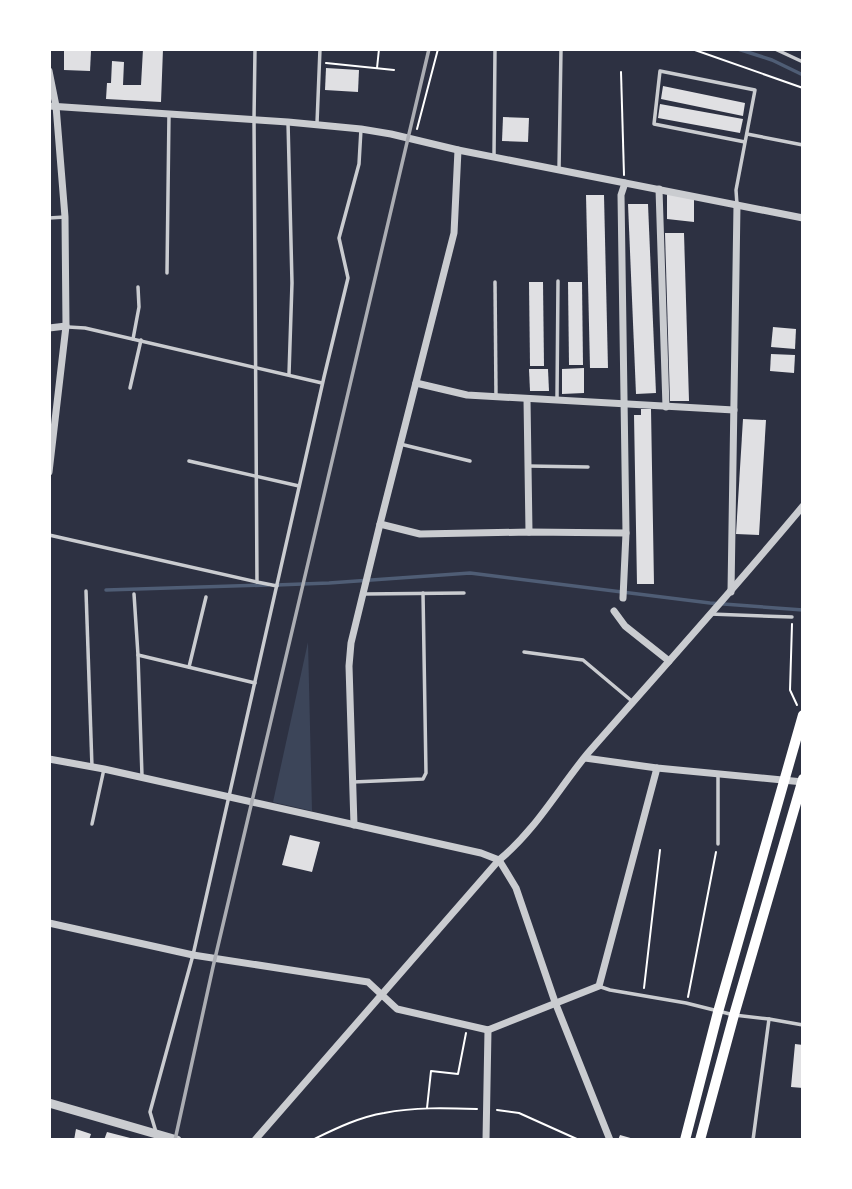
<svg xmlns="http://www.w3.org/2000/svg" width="852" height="1189" viewBox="0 0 852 1189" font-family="Poppins,sans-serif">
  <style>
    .green { fill: #3c4559 }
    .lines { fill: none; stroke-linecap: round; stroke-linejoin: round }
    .stream { stroke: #4f5d75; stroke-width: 3.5 }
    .building { fill: #e0e0e3 }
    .path { stroke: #fff; stroke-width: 2 }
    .service { stroke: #caccd0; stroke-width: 3.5 }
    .minor { stroke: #caccd0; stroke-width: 7 }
    .tertiary { stroke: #caccd0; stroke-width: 9 }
    .primary { stroke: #fff; stroke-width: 10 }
    .rail { stroke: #abadb3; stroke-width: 3.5 }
  </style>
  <rect width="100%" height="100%" fill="#2d3142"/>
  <path class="green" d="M308,642L312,811L273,802Z"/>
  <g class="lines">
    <g class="stream">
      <path d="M738,49L772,60L803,75"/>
      <path d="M276,585L329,583L470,573L710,603L803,610"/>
      <path d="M106,590L268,585"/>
    </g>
  </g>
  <g class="building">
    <path d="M143,49H163L161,102L106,99L107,83H111L112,61L124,62L123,85H141Z"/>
    <path d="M64,50L91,51L90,71L64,70Z"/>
    <path d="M326,68L359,70L358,92L325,90Z"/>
    <path d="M663,86L745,103L743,116L661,99Z"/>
    <path d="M660,104L743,119L740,133L658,118Z"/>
    <path d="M503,117L529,118L528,142L502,141Z"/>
    <path d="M667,194L694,198V222L667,219Z"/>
    <path d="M586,195H604L608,368H590Z"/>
    <path d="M628,204H648L656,393L636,394Z"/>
    <path d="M665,233H684L689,401H670Z"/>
    <path d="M529,282H543L544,366H530Z"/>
    <path d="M568,282H582L583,365H569Z"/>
    <path d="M773,327L796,329L795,349L771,347Z"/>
    <path d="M771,354L795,355L794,373L770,371Z"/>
    <path d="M584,368V393L562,394V369Z"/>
    <path d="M529,369H548L549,391H530Z"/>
    <path d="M641,409H651L654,584H637L634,415H641Z"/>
    <path d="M743,419L766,420L759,535L736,534Z"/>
    <path d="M290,835L320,842L312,872L282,865Z"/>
    <path d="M795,1044L803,1045V1088L791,1087Z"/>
    <path d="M76,1129L91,1134L89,1140H74Z"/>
    <path d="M107,1132L134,1139V1140H104Z"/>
    <path d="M620,1135L634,1139V1140H618Z"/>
  </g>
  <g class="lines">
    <g class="path">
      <path d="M692,49L803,88"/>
      <path d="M326,63L394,70"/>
      <path d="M377,68L379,49"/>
      <path d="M621,72L624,175"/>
      <path d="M417,129L438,49"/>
      <path d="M792,624L790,690L797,705"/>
      <path d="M644,988L660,850"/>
      <path d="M688,997L716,852"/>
      <path d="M427,1108L431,1071L458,1074L466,1033"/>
      <path d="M497,1110L519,1113L579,1140"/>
      <path d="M312,1140C335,1129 359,1117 384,1113C415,1107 446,1108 477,1109"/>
    </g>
    <g class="service">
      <path d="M255,49L254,119L257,582L277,586"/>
      <path d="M775,49L803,62"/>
      <path d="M288,122L292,283L289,374"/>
      <path d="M317,123L320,49"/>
      <path d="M747,134L803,145"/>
      <path d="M494,155L495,49"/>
      <path d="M559,169L561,49"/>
      <path d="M737,205L736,190L755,90L660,71L654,124L745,142"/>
      <path d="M49,218L65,217"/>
      <path d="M167,273L169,114"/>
      <path d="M495,282L496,396"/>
      <path d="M68,327L85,328L322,383"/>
      <path d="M133,339L139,307L138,287"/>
      <path d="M130,388L141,340"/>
      <path d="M557,398L558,281"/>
      <path d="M400,444L470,461"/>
      <path d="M189,461L299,486"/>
      <path d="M528,466L588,467"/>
      <path d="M49,535L257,582"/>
      <path d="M86,591L92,767"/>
      <path d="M134,594L138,655L142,776"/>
      <path d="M364,594L464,593"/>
      <path d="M710,614L792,617"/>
      <path d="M524,652L583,660L633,702"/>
      <path d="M138,655L255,683"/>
      <path d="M189,667L206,597"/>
      <path d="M353,782L423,779L426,773L423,593"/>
      <path d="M92,824L104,769"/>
      <path d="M718,844V776"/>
      <path d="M601,987L610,990L686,1003L734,1015L769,1019L803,1025"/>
      <path d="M156,1132L150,1112L193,955L324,377L348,278L339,238L359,164L361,129"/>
      <path d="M753,1140L769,1019"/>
    </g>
    <g class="minor">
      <path d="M49,71L56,106L65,217L66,326L49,472"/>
      <path d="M49,106L288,122L361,129L391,134L458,150L803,218"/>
      <path d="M659,189L666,407"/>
      <path d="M49,328L66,326"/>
      <path d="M416,383L467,395L734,410"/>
      <path d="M527,399L529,532"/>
      <path d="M380,524L420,534L529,532L626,533"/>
      <path d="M731,592L737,205"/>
      <path d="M623,598L626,533L621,195L625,183"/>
      <path d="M614,611L625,626L669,661"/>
      <path d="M585,758L657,768L803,782"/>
      <path d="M49,759L104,769L481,853L499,860L516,888L555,1002L610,1140"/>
      <path d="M354,825L349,666L351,643L380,524L454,233L458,150"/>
      <path d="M49,923L193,955L368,982L397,1009L488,1030L599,986L657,768"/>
      <path d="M255,1140L499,860C535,831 559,788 588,753C660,671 733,590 803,506"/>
      <path d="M486,1140L488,1030"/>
    </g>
    <path class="tertiary" d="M49,1103L177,1140"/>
    <g class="primary">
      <path d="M685,1140L718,1012L803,715"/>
      <path d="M700,1140L734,1015L803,779"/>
    </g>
    <path class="rail" d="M175,1140L213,967L429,49"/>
  </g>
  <rect width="852" height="1189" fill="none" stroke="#ffffff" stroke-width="102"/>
</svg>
